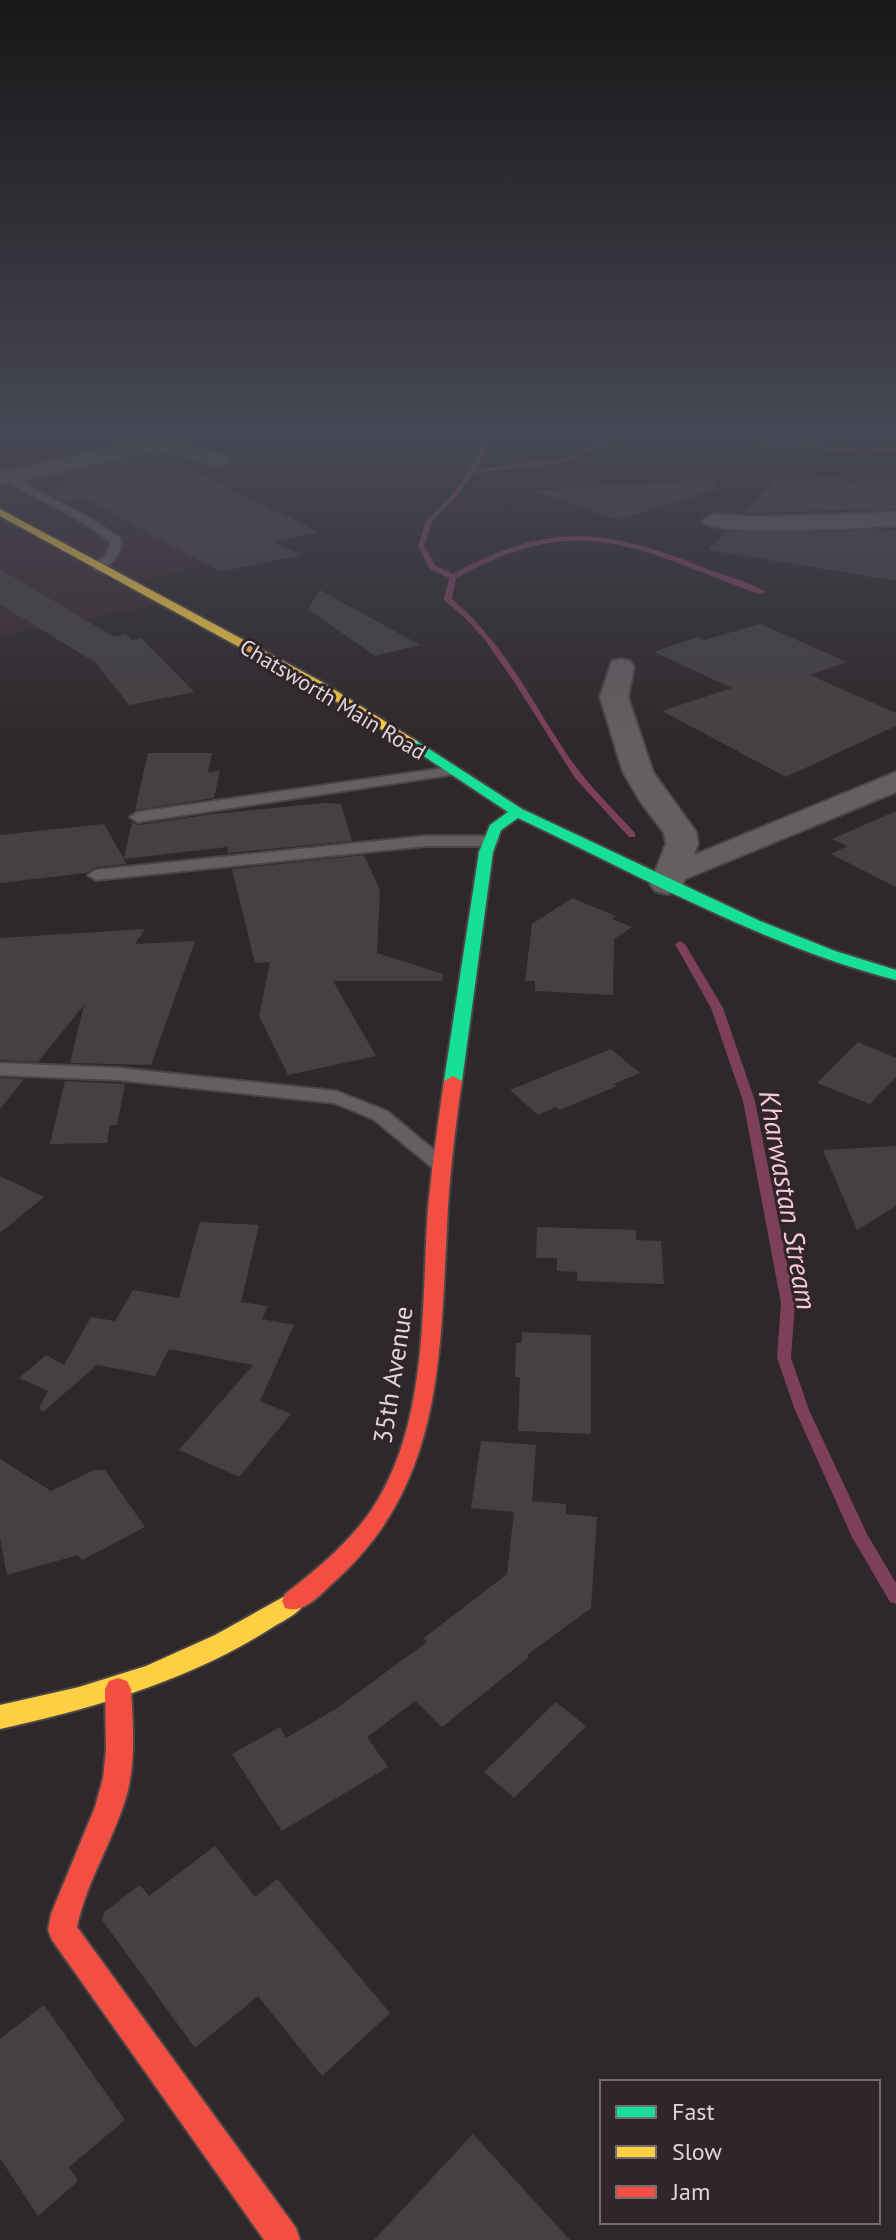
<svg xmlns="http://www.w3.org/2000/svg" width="896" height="2240" viewBox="0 0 896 2240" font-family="'PT Sans',sans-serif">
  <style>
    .built { fill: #3c2b31 }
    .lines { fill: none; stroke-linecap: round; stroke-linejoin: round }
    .stream { fill: #7d4059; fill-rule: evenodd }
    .building { fill: #454042 }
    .lane-casing { stroke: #4a4546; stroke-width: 4 }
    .street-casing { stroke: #4a4546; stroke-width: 4 }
    .fast-casing { stroke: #4a4546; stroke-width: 4 }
    .slow-casing { stroke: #4a4546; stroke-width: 4 }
    .jam-casing { stroke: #4a4546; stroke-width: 4 }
    .lane { fill: #655f61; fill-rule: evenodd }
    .street { fill: #655f61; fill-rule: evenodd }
    .fast { fill: #16e098; fill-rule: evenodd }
    .slow { fill: #ffcf43; fill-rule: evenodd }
    .jam { fill: #f24e42; fill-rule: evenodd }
    .labels { text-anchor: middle; stroke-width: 6; stroke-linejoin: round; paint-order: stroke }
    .far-street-label { font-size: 22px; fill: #ded6d9; stroke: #312529 }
    .street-label { font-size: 26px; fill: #ded6d9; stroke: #312529 }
    .water-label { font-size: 28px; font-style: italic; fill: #f4cad9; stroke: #312529 }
  </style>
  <rect width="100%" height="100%" fill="#2e282a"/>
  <path class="built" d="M0,430H48L280,547L130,584L165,604L0,636Z"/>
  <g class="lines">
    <g class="stream">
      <path d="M481,430H487V447L476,469L559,459L612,439L680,434L860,449L896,447V451L860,453L680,438L613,443L560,463L474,473L453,500L432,522L424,546L436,566L453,574C547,522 605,528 702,567C723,575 747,581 766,592L759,594C638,550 582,508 456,578L452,599C506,646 528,695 566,753C586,783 611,807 635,833V837H629L575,778L515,683L485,640L467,620L444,600L449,578L430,569L418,546L426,521L449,498L469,471L481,447Z"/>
      <path d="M680,941L685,944L723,1008L755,1101L795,1303L791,1358L809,1410L867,1534L896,1583V1604L890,1602L852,1537L795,1410L777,1358L781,1303L743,1101L711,1008L675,944Z"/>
    </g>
  </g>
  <g class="building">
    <path d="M158,453L164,455L318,532L274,542L301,555L220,572L85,498L66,502L53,495L75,471Z"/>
    <path d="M839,477L843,482L896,480V509L742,513L773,480Z"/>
    <path d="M714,479L716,490L617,520L534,491Z"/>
    <path d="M896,529V581L708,550L726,531L793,533Z"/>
    <path d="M0,569L114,637L126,634L131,640L141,638L194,692L129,705L96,663L0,604Z"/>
    <path d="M320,590L420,645L375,656L308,609Z"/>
    <path d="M760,624L847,662L810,675L896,713V726L786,777L662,711L732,688L654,652L697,637L704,640Z"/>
    <path d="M148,753H212L208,772L220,771L214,798L135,810Z"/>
    <path d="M324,803L341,804L352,841L228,853L227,847L124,859L126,864L96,867L86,873L0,883V835L104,824L124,859L132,822L138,825L213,814Z"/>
    <path d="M896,811V887L831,854L847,846L832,839Z"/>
    <path d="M364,855L380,890L377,953L443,974L442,981H333L376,1056L288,1075L259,1016L270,962L255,963L232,869Z"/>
    <path d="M572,898L616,916L612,919L632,927L614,939L613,995L535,991V981H525L532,924Z"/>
    <path d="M145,929L135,944L195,941L151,1065L70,1063L84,1005L38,1062L0,1060V938Z"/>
    <path d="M858,1042L896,1058V1077L870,1104L817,1083Z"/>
    <path d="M611,1049L640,1073L614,1084L617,1086L560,1110L556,1107L538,1115L510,1090Z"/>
    <path d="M0,1078L24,1079L0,1109Z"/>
    <path d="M65,1081L125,1084L117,1125H110L107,1143L50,1144Z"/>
    <path d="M896,1146V1206L857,1230L823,1150Z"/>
    <path d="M0,1176L44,1197L0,1233Z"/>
    <path d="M200,1222L259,1225L241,1302L268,1306L262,1319L294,1325L260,1401L291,1414L239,1477L179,1450L253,1365L169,1349L155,1376L97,1365L43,1412L39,1408L48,1391L19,1378L46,1355L64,1365L91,1317L115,1321L133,1290L179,1298Z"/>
    <path d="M537,1227L636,1230V1240L661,1241L664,1284L577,1281V1272L557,1271V1258H536Z"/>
    <path d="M522,1332L591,1335V1434L518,1431L520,1377H515L516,1343H522Z"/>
    <path d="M481,1441L536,1445L532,1501L566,1504V1514L597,1517L591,1608L527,1655L529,1657L442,1727L415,1701L367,1737L388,1767L282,1831L232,1754L280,1727L286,1738L337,1708L427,1642L424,1638L507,1574L514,1512L471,1508Z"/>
    <path d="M0,1459L51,1491L94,1470H105L145,1527L82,1560L78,1555L7,1575L0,1538Z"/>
    <path d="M556,1702L586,1726L514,1798L484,1772Z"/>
    <path d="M215,1846L255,1897L277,1879L390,2013L322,2076L258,1996L195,2048L102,1920L104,1912L140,1885L149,1896Z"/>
    <path d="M44,2005L125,2120L69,2167L78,2181L38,2216L0,2158V2039Z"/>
    <path d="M473,2134L570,2240H374Z"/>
  </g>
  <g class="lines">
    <g class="lane-casing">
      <g id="lane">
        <path d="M0,471L90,518L121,539C122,553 110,571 94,570V564L107,554L111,542L82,522L0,478Z"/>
        <path d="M451,767L456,768V774L138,822L130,817L138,812Z"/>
        <path d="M426,836H490L498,841L490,846H426L96,880L88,875L96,870Z"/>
        <path d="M0,1063L119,1068L336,1091L387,1111L451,1164L448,1169H434L373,1119L334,1103L119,1080L0,1075Z"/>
      </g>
    </g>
    <g class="street-casing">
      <g id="street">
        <path d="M133,430H155L165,440L226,456L229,460L219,466L158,450L0,485V473L144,441Z"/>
        <path d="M896,512V526C867,527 715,538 702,521L713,514L760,517Z"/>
        <path d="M621,659L630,661L634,667L628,697L653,772L696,832L698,844L694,855L896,772V792L685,879L679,891L667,894L655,891L650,884L666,844L664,833L640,801L623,772L600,697L612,661Z"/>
      </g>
    </g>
    <g class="fast-casing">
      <path id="fast" d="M412,738L522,809L760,921L835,951L896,970V980C767,947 638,875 518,818L501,830L493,852L462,1081L459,1085H447L444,1081L479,852L490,825L508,812L407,745L406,742Z"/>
    </g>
    <g class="slow-casing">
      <g id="slow">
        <path d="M0,509L322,682L418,742L407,745L314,688L0,516Z"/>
        <path d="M294,1591L303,1594L306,1601C300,1613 285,1620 273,1627C191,1680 95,1708 0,1729V1705L79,1687L146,1666L215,1635Z"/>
      </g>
    </g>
    <g class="jam-casing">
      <g id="jam">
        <path d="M453,1076L462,1081C455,1129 449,1178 447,1227C440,1358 442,1486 335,1581C322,1593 304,1615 285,1608L282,1601L285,1594C317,1569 349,1543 372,1509C429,1423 421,1306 428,1208C432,1165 438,1123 444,1081Z"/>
        <path d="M118,1678L127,1681L131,1689C133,1724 136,1760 127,1794C114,1840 87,1880 77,1927L296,2228L300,2240H264L52,1940L48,1930L51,1914L95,1807L103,1778L106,1749L105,1689L109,1681Z"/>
      </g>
    </g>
    <use href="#lane" class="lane"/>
    <use href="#street" class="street"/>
    <use href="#fast" class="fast"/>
    <use href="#slow" class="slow"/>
    <use href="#jam" class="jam"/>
  </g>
  <linearGradient id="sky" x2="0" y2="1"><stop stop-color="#191617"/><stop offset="0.58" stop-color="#464855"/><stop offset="1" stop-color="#464855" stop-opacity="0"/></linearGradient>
  <rect width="896" height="744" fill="url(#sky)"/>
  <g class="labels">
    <g class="far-street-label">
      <text transform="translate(333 699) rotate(31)" y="8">Chatsworth Main Road</text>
    </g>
    <g class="street-label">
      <text transform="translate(393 1375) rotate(-81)" y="9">35th Avenue</text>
    </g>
    <g class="water-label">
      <text transform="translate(788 1200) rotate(80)" y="10">Kharwastan Stream</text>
    </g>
  </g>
  <rect x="600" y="2080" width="280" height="144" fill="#312529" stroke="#766c6f" stroke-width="2"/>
  <rect x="616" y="2106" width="40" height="12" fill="#16e098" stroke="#766c6f" stroke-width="2"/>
  <text x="672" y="2120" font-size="24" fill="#ded6d9">Fast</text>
  <rect x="616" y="2146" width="40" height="12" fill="#ffcf43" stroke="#766c6f" stroke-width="2"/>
  <text x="672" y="2160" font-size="24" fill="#ded6d9">Slow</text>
  <rect x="616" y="2186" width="40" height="12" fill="#f24e42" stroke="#766c6f" stroke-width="2"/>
  <text x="672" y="2200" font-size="24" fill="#ded6d9">Jam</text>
</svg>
